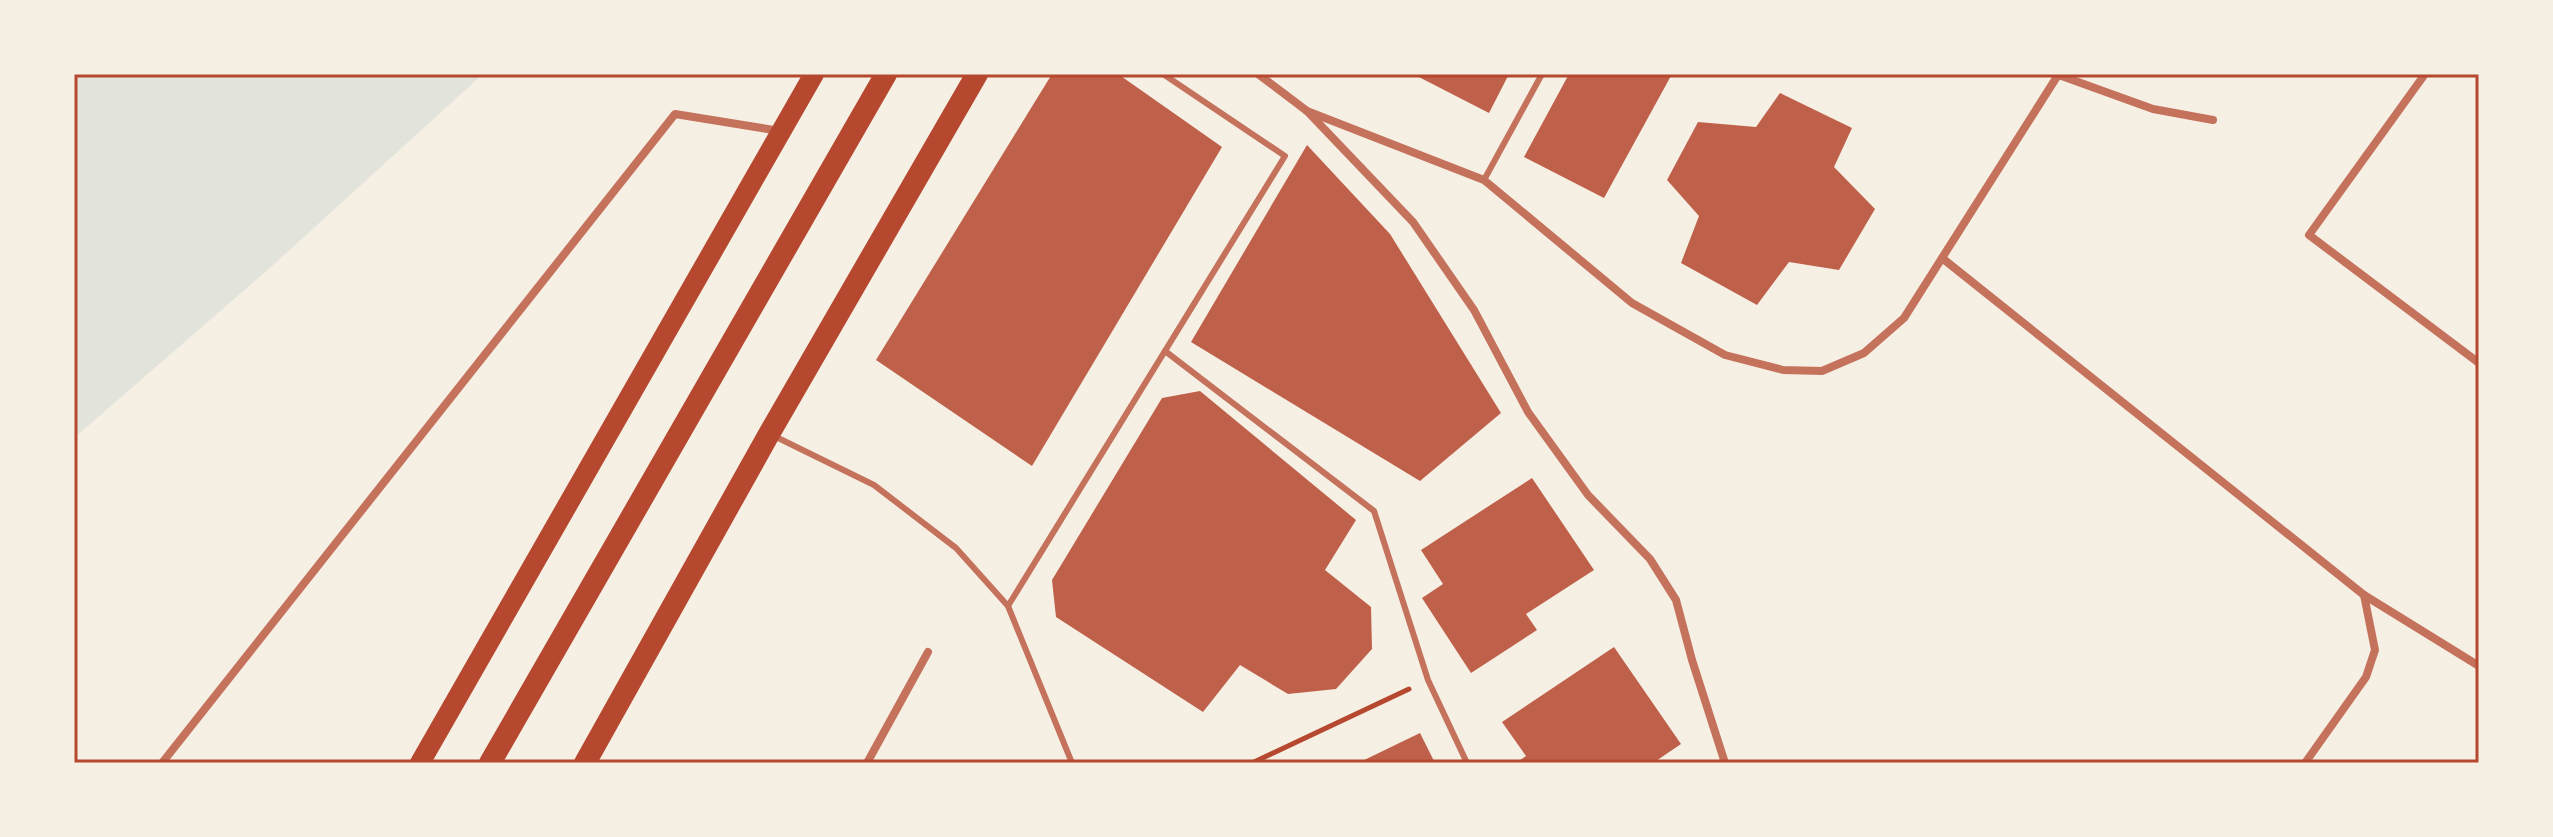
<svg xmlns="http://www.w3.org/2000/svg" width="2553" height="837" viewBox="0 0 2553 837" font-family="Lato,sans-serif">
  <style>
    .green { fill: #e2e4dc }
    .building { fill: #bf614a }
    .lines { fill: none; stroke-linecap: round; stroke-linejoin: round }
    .path { stroke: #b5482f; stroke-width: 5 }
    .service { stroke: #c5725c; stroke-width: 6 }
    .minor { stroke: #c5725c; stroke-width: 8 }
    .primary { stroke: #b5482f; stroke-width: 20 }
    .trunk { stroke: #b5482f; stroke-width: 22 }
    .neatline { fill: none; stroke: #b5482f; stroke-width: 3 }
  </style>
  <rect width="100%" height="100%" fill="#f6efe4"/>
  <path class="green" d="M74,74H483L272,266L74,438Z"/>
  <g class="building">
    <path d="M1052,74H1118L1222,147L1032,466L876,360Z"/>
    <path d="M1413,74H1509L1489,113Z"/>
    <path d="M1569,74H1672L1604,198L1524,157Z"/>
    <path d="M1780,93L1852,128L1834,167L1875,209L1839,270L1789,262L1757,305L1681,263L1699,216L1667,180L1698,122L1756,127Z"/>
    <path d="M1307,145L1390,234L1501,413L1420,481L1191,342Z"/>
    <path d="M1200,391L1356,520L1325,570L1371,607L1372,649L1336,689L1288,694L1240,665L1203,712L1056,617L1052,580L1162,398Z"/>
    <path d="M1532,478L1594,570L1526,614L1537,630L1471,673L1422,598L1443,584L1421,550Z"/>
    <path d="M1614,647L1681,744L1653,763H1516L1526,756L1502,722Z"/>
    <path d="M1420,733L1435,763H1358Z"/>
  </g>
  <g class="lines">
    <path class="path" d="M1252,763L1409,689"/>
    <g class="service">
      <path d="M1484,180L1542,74"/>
      <path d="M1165,351L1374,511L1428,680L1467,763"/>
      <path d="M772,435L874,485L956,548L1008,606L1072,763"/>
      <path d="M1008,606L1285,156L1163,74"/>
    </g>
    <g class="minor">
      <path d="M1258,74L1307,111L1413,222L1474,310L1528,412L1588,495L1650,559L1676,600L1692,660L1725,763"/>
      <path d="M2056,74L2153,109L2213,120"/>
      <path d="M2425,74L2309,235L2479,363"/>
      <path d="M1307,111L1484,180L1632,303L1725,355L1783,370L1822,371L1864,353L1904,318L2058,75"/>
      <path d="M1942,258L2364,595L2479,666"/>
      <path d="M162,763L675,114L780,131"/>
      <path d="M867,763L928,652"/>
      <path d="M2305,763L2366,677L2375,650L2364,595"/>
    </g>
    <path class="primary" d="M420,763L814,74"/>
    <g class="trunk">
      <path d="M490,763L886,74"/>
      <path d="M585,763L769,434L977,74"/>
    </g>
  </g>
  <rect width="2553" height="837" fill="none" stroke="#f6efe4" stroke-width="152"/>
  <rect x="76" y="76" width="2401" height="685" class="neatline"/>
</svg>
